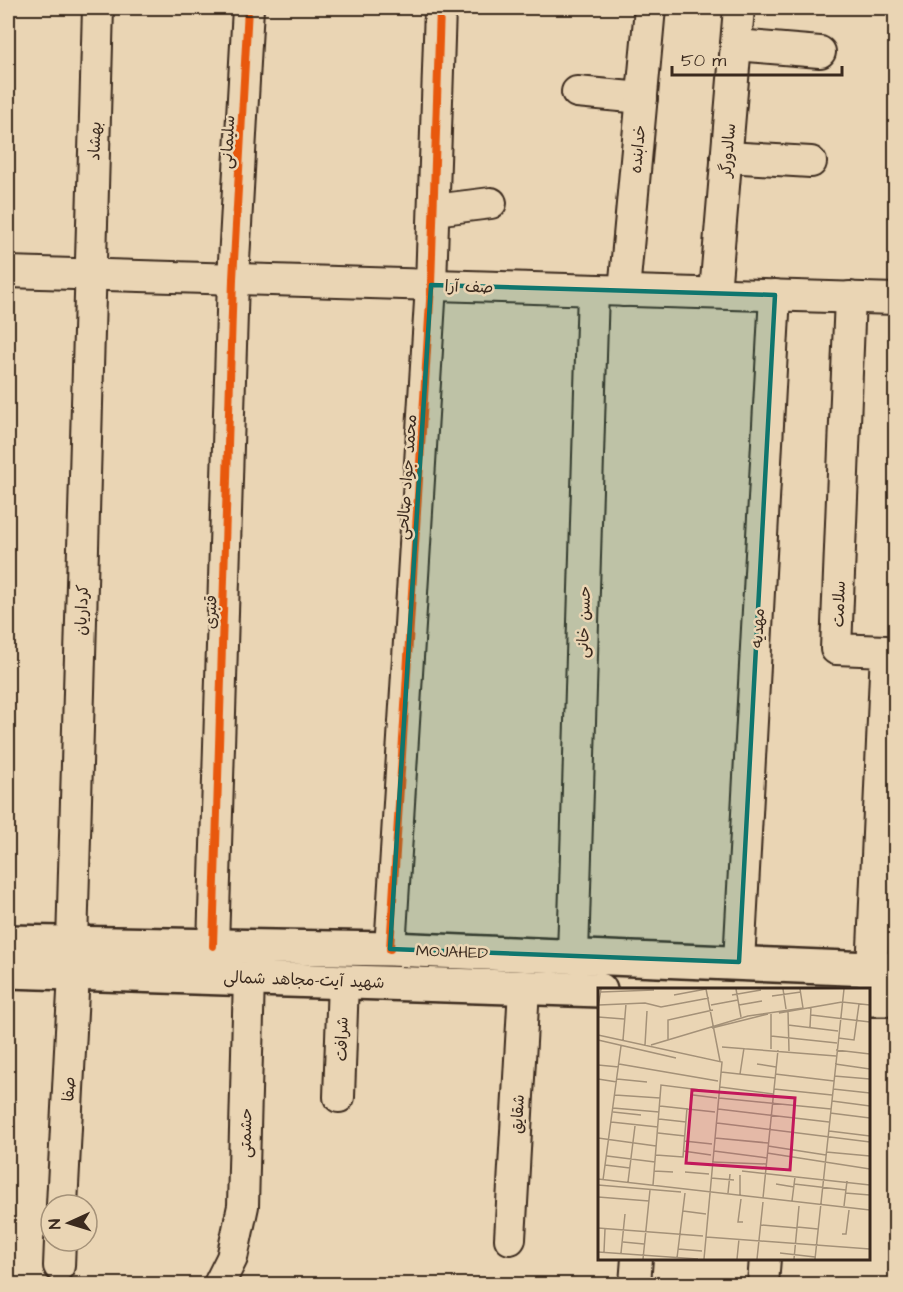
<svg xmlns="http://www.w3.org/2000/svg" width="903" height="1292" viewBox="0 0 903 1292" font-family="'Architects Daughter','Playpen Sans Arabic',sans-serif">
  <style>
    .lines { fill: none; stroke-linecap: round; stroke-linejoin: round }
    .minor-casing { stroke: #3b2a1e; stroke-width: 34 }
    .major-casing { stroke: #3b2a1e; stroke-width: 38 }
    .minor { stroke: #ead5b4; stroke-width: 30 }
    .major { stroke: #ead5b4; stroke-width: 33 }
    .cycleway-casing { stroke: #ead5b4; stroke-width: 11 }
    .cycleway { stroke: #e8590c; stroke-width: 8 }
    .marked { fill: #0f766e; fill-opacity: 0.2; stroke: #0f766e; stroke-width: 4.5; stroke-linejoin: round }
    .labels { text-anchor: middle; stroke-width: 5; stroke-linejoin: round; paint-order: stroke }
    .street-label { font-size: 16px; fill: #3b2a1e; stroke: #ead5b4 }
    .inset-road { fill: none; stroke: #a49178; stroke-width: 1.5 }
    .view { fill: #c2185b; fill-opacity: 0.15; stroke: #c2185b; stroke-width: 3 }
    .inset-edge { fill: none; stroke: #3b2a1e; stroke-width: 3 }
  </style>
  <rect width="100%" height="100%" fill="#ead5b4"/>
  <filter id="ink" filterUnits="userSpaceOnUse"><feTurbulence type="fractalNoise" baseFrequency=".0167" numOctaves="2"/><feDisplacementMap in="SourceGraphic" scale="12" xChannelSelector="R" yChannelSelector="G"/><feConvolveMatrix kernelMatrix="1 2 1 2 8 2 1 2 1" color-interpolation-filters="sRGB"/></filter>
  <g filter="url(#ink)">
    <g class="lines">
      <g class="minor-casing">
        <g id="minor">
          <path d="M736,45L820,52"/>
          <path d="M577,92L642,98"/>
          <path d="M726,157L811,162"/>
          <path d="M434,210L491,203"/>
          <path d="M8,272L896,299"/>
          <path d="M624,291L650,8"/>
          <path d="M715,293L739,8"/>
          <path d="M850,297L836,649L886,651L872,971"/>
          <path d="M72,944L98,8"/>
          <path d="M213,946L233,279L248,8"/>
          <path d="M390,949L431,285L440,8"/>
          <path d="M573,955L593,290"/>
          <path d="M739,962L775,295"/>
          <path d="M339,1097L343,981"/>
          <path d="M62,1205L74,973"/>
          <path d="M510,1239L524,988"/>
          <path d="M59,1266L60,1241"/>
          <path d="M219,1284L232,1258L243,1206L249,977"/>
          <path d="M635,1284L637,1258"/>
          <path d="M763,1284L765,1258"/>
        </g>
      </g>
      <g class="major-casing">
        <g id="major">
          <path d="M8,942L390,949L896,970"/>
          <path d="M8,971L600,990"/>
          <path d="M868,999H896"/>
        </g>
      </g>
      <use href="#minor" class="minor"/>
      <use href="#major" class="major"/>
      <g class="cycleway-casing">
        <g id="cycleway">
          <path d="M213,946L233,279L248,8"/>
          <path d="M390,949L431,285L440,8"/>
        </g>
      </g>
      <use href="#cycleway" class="cycleway"/>
    </g>
  </g>
  <path class="marked" d="M431,285L775,295L739,962L390,949Z"/>
  <g class="labels">
    <g class="street-label">
      <text transform="translate(94 141) rotate(-88)" y="6">بهشاد</text>
      <text transform="translate(227 142) rotate(-87)" y="6">سلیمانی</text>
      <text transform="translate(637 149) rotate(-85)" y="6">خدابنده</text>
      <text transform="translate(727 150) rotate(-85)" y="6">سالدورگر</text>
      <text transform="translate(469 286) rotate(2)" y="6">صف آرا</text>
      <text transform="translate(406 477) rotate(-86)" y="6">محمد جواد صالحی</text>
      <text transform="translate(838 604) rotate(-88)" y="6">سلامت</text>
      <text transform="translate(81 610) rotate(-88)" y="6">کرداریان</text>
      <text transform="translate(210 612) rotate(-88)" y="6">قنبری</text>
      <text transform="translate(583 622) rotate(-88)" y="6">حسن خانی</text>
      <text transform="translate(757 628) rotate(-87)" y="6">مهدیه</text>
      <text transform="translate(452 951) rotate(2)" y="6">MOJAHED</text>
      <text transform="translate(304 979) rotate(2)" y="6">شهید آیت-مجاهد شمالی</text>
      <text transform="translate(341 1039) rotate(-88)" y="6">شرافت</text>
      <text transform="translate(68 1089) rotate(-87)" y="6">صفا</text>
      <text transform="translate(517 1114) rotate(-87)" y="6">شقایق</text>
      <text transform="translate(245 1133) rotate(-89)" y="6">حشمتی</text>
    </g>
  </g>
  <g transform="translate(598 988)">
    <rect width="272" height="272" fill="#ead5b4"/>
    <path class="inset-road" d="M108,1L122,73M138,1L143,29M185,1L188,21M202,1L205,20M3,4L56,2M76,7L108,1M134,7L163,2M174,8L203,4M1,17L47,15L63,19L111,10M113,17L140,12M141,17L164,13M0,20L3,1M190,23L191,63M181,25L244,14L272,17M173,26V61M213,27L272,34M0,29L26,31M190,37L240,43M212,39L213,19M114,40L170,26M0,47L124,74L106,271M173,48L239,55M240,50L256,52L261,16M0,52L78,70M25,52L28,16M70,52V32L115,22M47,57L49,23M53,57L150,28L205,20M124,59L238,68M238,62L272,66M21,76L120,93M159,76L178,79M237,76L272,81M0,77L21,79M123,84L177,90M142,86L146,60M177,86L236,93M236,88L272,91M0,91L19,94M19,91L49,94M122,99L175,106M176,101L234,107M235,101L272,105M17,107L62,110M95,107L119,110M121,110L233,121M234,113L272,118M62,118L117,124M15,120L61,124M120,121L231,134M15,124L43,127M232,125L272,130M61,131L88,134M13,134L60,139M119,135L272,154M231,143L272,148M60,145L87,148M0,150L58,158M117,150L170,155M86,153L114,156M170,158L228,167M85,163L113,167M116,163L169,170M228,164L272,168M169,165L272,181M58,167L85,169L89,120M9,168L57,174M114,174L168,176M7,177L32,180M56,183L75,184M144,183L272,197M87,184L111,186M142,187V207M113,190L136,192M0,191L272,222M5,192L23,58M30,194L37,138M178,196L196,199M196,196L248,202M0,197L83,204M55,197L63,97L119,104M130,205L132,186M247,205L272,207M0,209L51,213M165,210L180,62M143,211L140,234H145M194,213L197,189M246,218L249,193M85,223L108,226M163,237L199,240M199,239L220,241M0,240L105,248M244,246H248L251,222M108,249L272,261M25,254L46,256M80,261L104,263M0,264L100,271M6,264L7,241M23,265L27,226M182,265L217,269M79,270L87,205M45,271L52,202M139,271L141,251M159,271L165,214M196,271L201,218M217,271L246,1"/>
    <path class="view" d="M94,102L197,110L192,182L88,175Z"/>
    <rect width="272" height="272" class="inset-edge"/>
  </g>
  <rect width="903" height="1292" fill="none" stroke="#ead5b4" stroke-width="30"/>
  <rect x="15" y="15" width="873" height="1262" fill="none" stroke="#3b2a1e" stroke-width="2" filter="url(#ink)"/>
  <g transform="translate(69 1223) rotate(266)"><circle r="28" fill="#ead5b4" stroke="#a49178" stroke-width="1.5"/>
  <path d="M0-4.5L10 22L0 15L-10 22Z" fill="#3b2a1e"/>
  <text y="-9" font-size="16" font-weight="bold" text-anchor="middle" fill="#3b2a1e">N</text>
  </g>
  <path d="M672 66v9h170v-9" fill="none" stroke="#3b2a1e" stroke-width="3"/>
  <text x="681" y="66" font-size="18" fill="#3b2a1e" stroke="#ead5b4" stroke-width="4.5" paint-order="stroke">50 m</text>
</svg>
